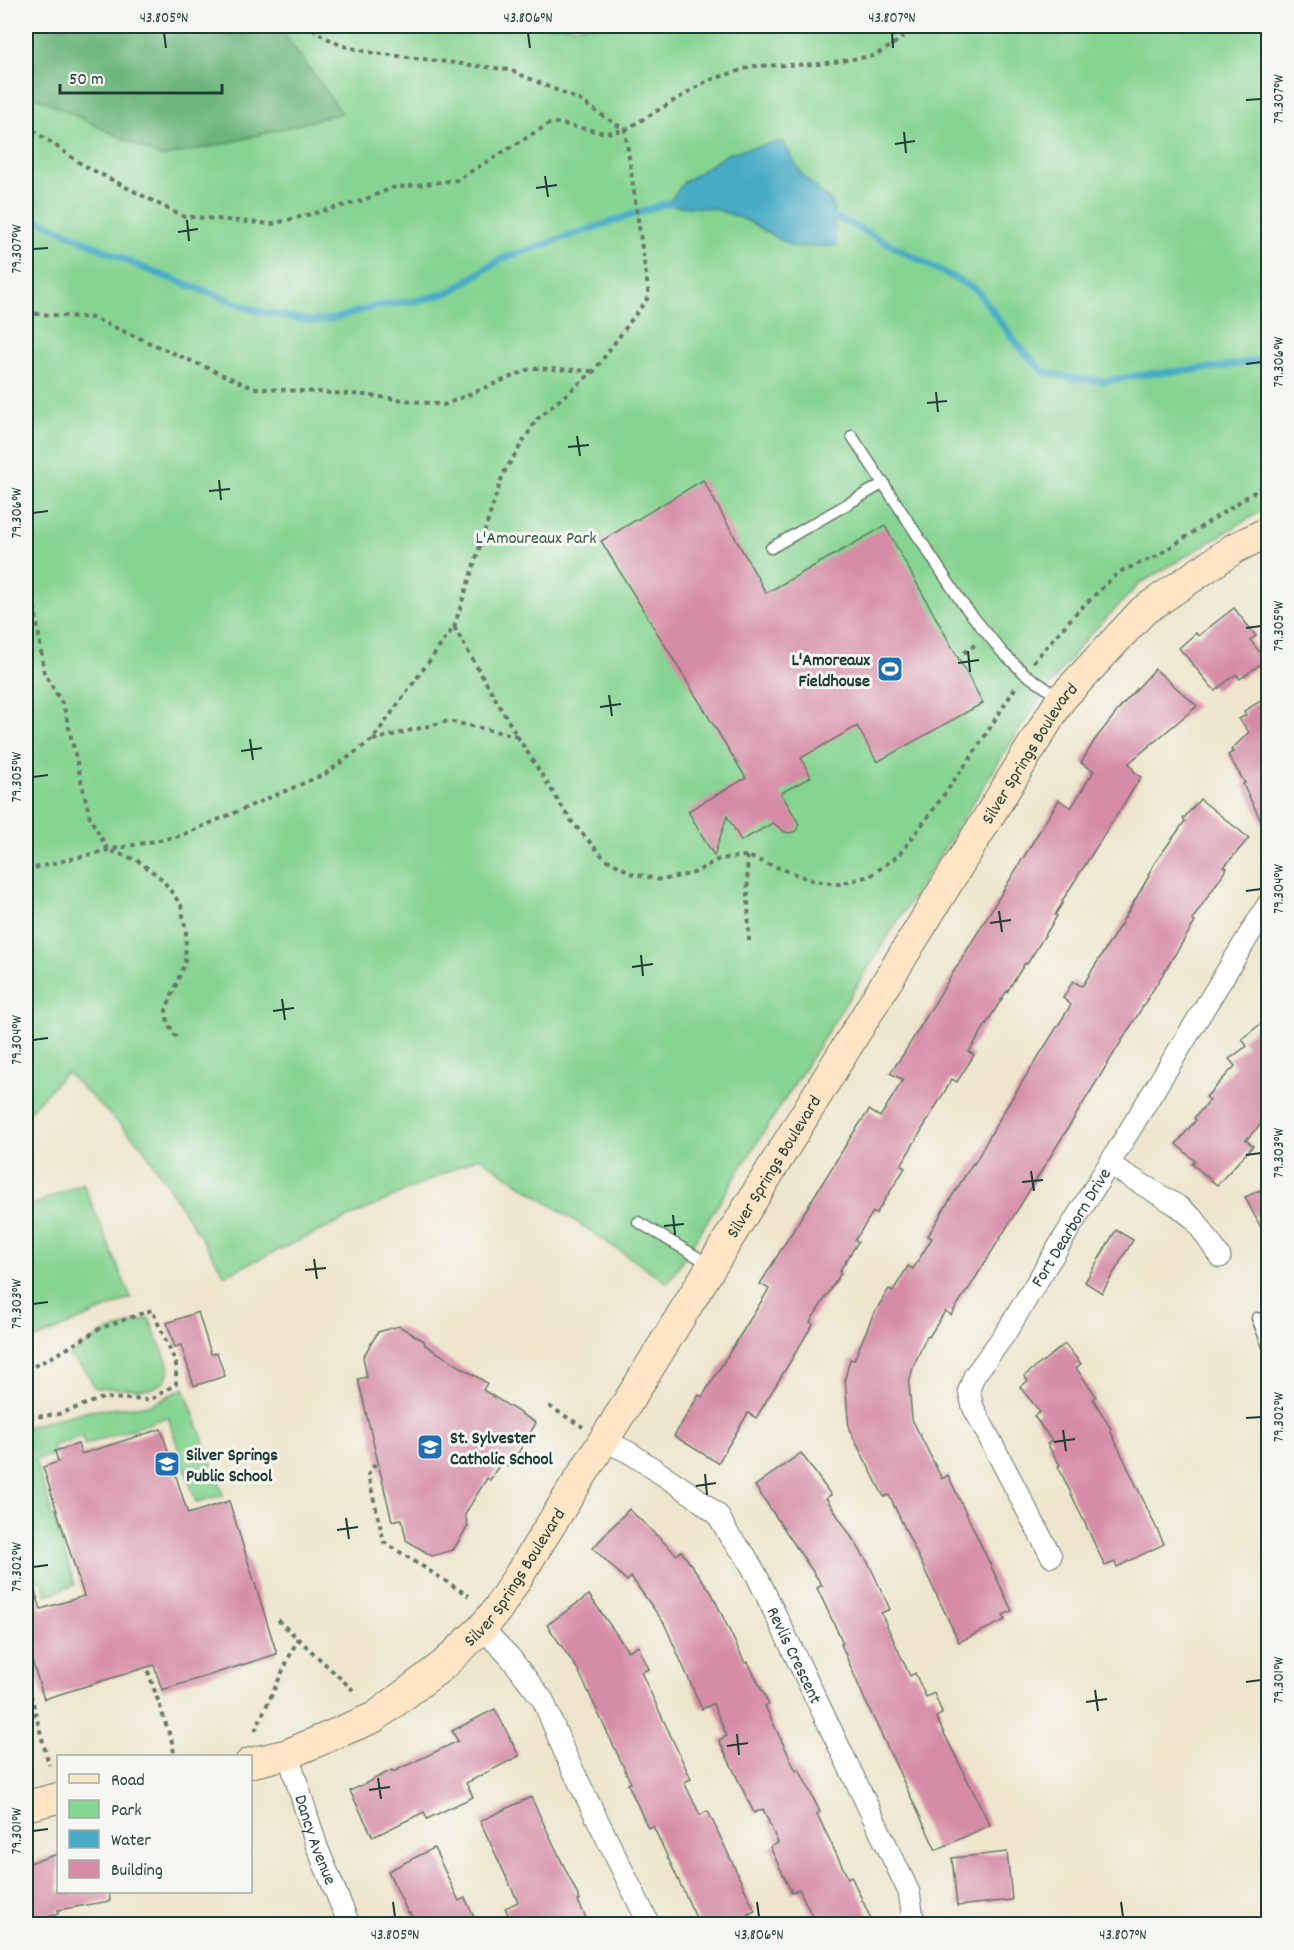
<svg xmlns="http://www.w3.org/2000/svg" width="1294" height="1950" viewBox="0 0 1294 1950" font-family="Dekko,sans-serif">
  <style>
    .green { fill: #86d492; stroke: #528863; stroke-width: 1.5 }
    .forest { fill: #6cb67c; stroke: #467a58; stroke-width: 1.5 }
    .water { fill: #47abc6; stroke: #33747d; stroke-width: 1.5 }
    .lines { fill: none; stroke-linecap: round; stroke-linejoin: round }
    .stream { stroke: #47abc6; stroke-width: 7 }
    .building { fill: #d68ba6 }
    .lane-casing { stroke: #677869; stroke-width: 13 }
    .street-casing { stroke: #677869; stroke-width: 23 }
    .secondary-casing { stroke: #677869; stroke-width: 32 }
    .path { stroke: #677869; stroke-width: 4; stroke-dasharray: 4.5 4.5; stroke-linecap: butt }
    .lane { stroke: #fff; stroke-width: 10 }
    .street { stroke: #fff; stroke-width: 21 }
    .secondary { stroke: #fde5c5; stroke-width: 30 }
    .ticks { fill: none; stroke: #1f3d34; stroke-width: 2 }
    .labels { text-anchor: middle; stroke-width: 6; stroke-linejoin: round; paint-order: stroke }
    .park-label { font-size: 18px; fill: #345b47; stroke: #f6f6f2 }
    .poi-label { font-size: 18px; font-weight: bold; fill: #1f3d34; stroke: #f6f6f2; text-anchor: start }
    .street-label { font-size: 18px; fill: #1f3d34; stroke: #f6f6f2 }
    .neatline { fill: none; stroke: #1f3d34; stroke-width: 2 }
    .ticks-label { font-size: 15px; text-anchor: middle; fill: #1f3d34 }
  </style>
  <rect width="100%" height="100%" fill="#f6f6f2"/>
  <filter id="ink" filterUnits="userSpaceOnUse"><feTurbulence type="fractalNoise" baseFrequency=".0167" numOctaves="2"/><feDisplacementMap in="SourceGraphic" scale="12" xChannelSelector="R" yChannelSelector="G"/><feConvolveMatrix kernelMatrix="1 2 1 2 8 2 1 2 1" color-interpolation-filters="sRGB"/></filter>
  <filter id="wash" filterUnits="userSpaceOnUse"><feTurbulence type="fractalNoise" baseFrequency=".008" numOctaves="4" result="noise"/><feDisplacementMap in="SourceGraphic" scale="24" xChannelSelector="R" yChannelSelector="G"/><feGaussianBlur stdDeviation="1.35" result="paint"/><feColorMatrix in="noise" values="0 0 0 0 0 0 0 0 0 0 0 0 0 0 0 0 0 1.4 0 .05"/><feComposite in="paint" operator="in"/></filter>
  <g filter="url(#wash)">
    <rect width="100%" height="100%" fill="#eee5cc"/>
    <g class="green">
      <path d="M26,26H1268V507L1139,584L1083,642L1035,705L668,1283L479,1157L225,1275L142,1146L66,1072L26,1115Z"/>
      <path d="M83,1183L131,1298L26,1343V1208Z"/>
      <path d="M149,1318L170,1369L164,1382L151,1389L95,1388L86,1371L69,1356L103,1333Z"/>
      <path d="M184,1388L223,1495L196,1502L168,1417L84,1445L83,1436L52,1446L54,1454L35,1460L75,1585L46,1595L42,1580L26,1586V1427L86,1411L143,1406L154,1403Z"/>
    </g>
    <path class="forest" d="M26,26H278L342,113L228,143L161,157L26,92Z"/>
    <path class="water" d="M782,141L803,176L833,203L836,246L793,247L746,220L716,209L667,205L684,182L729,153Z"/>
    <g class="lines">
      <g class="stream">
        <path d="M827,214L853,225L977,290L1017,344L1044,372L1076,379L1107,381L1139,375L1221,367L1255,361L1268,357"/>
        <path d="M26,217L50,225L141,267L257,311L311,321L332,319L376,306L416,301L450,292L501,259L661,205L676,202"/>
      </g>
    </g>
    <g id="blocks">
      <g class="building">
        <path d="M703,480L766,593L885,526L983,703L877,762L857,726L801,758L811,777L781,793L799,824L796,831L790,833L785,832L773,823L741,841L727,816L714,856L688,811L746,778L601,541Z"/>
        <path d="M1234,608L1256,636L1250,640L1266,660L1240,679L1236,674L1215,691L1179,648L1196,633L1198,636Z"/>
        <path d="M1155,669L1197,706L1129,763L1136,774L1141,777L1062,901L1063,902L1055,915L1057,916L1027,964L1025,963L1007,992H1006L969,1052L974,1055L957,1082L952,1079L901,1165L905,1168L891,1190L876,1214L873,1212L855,1240L858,1242L839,1272L841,1273L810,1322L813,1324L756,1418L748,1413L718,1463L674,1436L699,1395L702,1397L769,1289L760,1284L852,1135L869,1110L880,1117L903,1080L890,1073L903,1055L1045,822L1059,800L1071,808L1094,771L1081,763L1094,741L1123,704Z"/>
        <path d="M1269,696V837L1243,784L1245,783L1228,755L1233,752L1231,750L1249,732L1239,719L1246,715L1244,711Z"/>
        <path d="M1200,799L1249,838L1224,867L1227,868L1192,920L1195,922L968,1290H967L951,1315L945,1311L929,1337L927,1336L913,1367L909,1384L912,1419L942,1479L948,1475L1012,1611L1003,1615L1005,1620L959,1642L889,1495L884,1497L849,1429L845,1378L850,1359L854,1360L873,1315L889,1289L893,1291L908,1266L913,1269L932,1238L928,1236L944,1209L973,1163L974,1164L1007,1106L1071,1005L1063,998L1073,981L1081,986L1083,985L1121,924L1149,876L1148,875L1154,864L1185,821L1183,819Z"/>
        <path d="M1269,1017V1115L1246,1140L1253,1146L1217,1185L1192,1164L1195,1161L1176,1144L1196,1120L1194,1118L1210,1100L1206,1097L1235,1066L1229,1059L1247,1046L1242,1039Z"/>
        <path d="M1265,1188V1190L1269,1188V1243L1245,1197Z"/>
        <path d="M1116,1230L1133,1240L1102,1293L1085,1282Z"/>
        <path d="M198,1312L211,1354L217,1353L225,1376L194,1386L181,1345L175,1347L167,1323Z"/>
        <path d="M399,1326L424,1341L425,1345L487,1383L483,1390L536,1423L510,1467L501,1462L490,1480L487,1478L465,1514L468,1526L453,1550L432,1556L406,1540L402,1519L392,1521L358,1379L367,1377L363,1357L378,1332Z"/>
        <path d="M1065,1344L1081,1364L1076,1368L1096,1396L1093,1399L1111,1429L1110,1430L1164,1544L1117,1567L1115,1562L1105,1566L1058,1466L1060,1465L1047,1444L1052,1441L1034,1416L1040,1412L1020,1387L1028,1381L1024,1376Z"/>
        <path d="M161,1429L188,1514L229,1501L277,1654L162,1690L154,1665L44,1699L26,1641V1574H29L41,1609L84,1596L43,1467L58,1462L55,1451L78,1444L81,1454Z"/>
        <path d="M801,1453L831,1495L826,1498L869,1564L890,1609L881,1613L910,1676L915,1673L926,1697L934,1693L942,1712H941L942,1714L936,1717L990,1825L936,1850L864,1698L841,1644L843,1643L817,1588L822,1585L755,1486Z"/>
        <path d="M629,1509L677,1555L681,1551L711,1592L745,1663L748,1662L769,1705L765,1706L796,1771L799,1769L820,1812L817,1814L848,1878L851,1876L871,1919L860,1924H816L799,1889L792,1893L770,1847L778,1843L763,1809L754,1813L719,1740L727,1736L713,1704L702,1709L664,1623L631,1577L627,1581L593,1548Z"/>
        <path d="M589,1595L628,1651L638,1646L649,1669L641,1672L691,1779L684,1782L700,1815L708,1811L755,1911L748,1914L753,1924H699L653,1826L648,1828L628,1784L631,1783L578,1670L547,1625Z"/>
        <path d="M495,1709L519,1756L466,1783L473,1797L427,1819L424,1812L373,1837L350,1791L392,1770L393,1772L458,1741L452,1731Z"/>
        <path d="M531,1797L580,1900L578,1901L589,1924H513L505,1908L518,1902L480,1821Z"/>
        <path d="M434,1848L459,1901L465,1898L477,1924H415L410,1913H408L388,1871Z"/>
        <path d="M1007,1852L1012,1900L957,1906L952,1858Z"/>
        <path d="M58,1854V1892H109L110,1901L58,1910V1914L26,1924V1864Z"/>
      </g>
    </g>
  </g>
  <g filter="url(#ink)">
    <use href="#blocks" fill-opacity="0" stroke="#677869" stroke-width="1.5"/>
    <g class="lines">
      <g class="lane-casing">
        <g id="lane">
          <path d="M852,436L962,603L1002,652L1024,673L1060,698"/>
          <path d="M771,548L884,483"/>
          <path d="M638,1222L711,1265"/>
          <path d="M1257,1318L1268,1346"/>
        </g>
      </g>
      <g class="street-casing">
        <g id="street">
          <path d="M1110,1165L1178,1206L1195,1220L1220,1257"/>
          <path id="s1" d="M604,1440L630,1453L693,1495L718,1515L730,1537L745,1555L757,1576L909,1892L913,1918L912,1924"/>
          <path id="s2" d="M1051,1556L973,1407L969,1390L974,1376L1005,1334L1268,904"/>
          <path d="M482,1628L509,1656L543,1700L566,1756L649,1924"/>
          <path id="s3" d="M288,1754L317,1847L349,1924"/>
        </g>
      </g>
      <g class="secondary-casing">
        <g id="secondary">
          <path id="s4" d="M250,1763L288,1754L375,1717L442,1666L482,1628L497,1610L631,1397L1061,699L1143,611L1235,548L1268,532"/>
          <path d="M26,1806L58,1798"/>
        </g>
      </g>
      <g class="path">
        <path d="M892,46L895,26"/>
        <path d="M26,125L83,165L182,216L272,224L361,201L392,188L457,180L552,122L605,133L625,130L707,81L754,66L820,64L873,56L891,46L917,26"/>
        <path d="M26,313L93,318L253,388L364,395L444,405L532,368L594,371"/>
        <path d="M26,544L44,672L64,707L90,818L108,850L137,860L162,879L181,905L186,932L185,962L166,1010L168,1024L178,1040"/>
        <path d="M454,627L517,736L572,822L604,858L633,874L662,880L694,873L719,859L747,856L814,881L839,884L870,876L899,855L927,818L974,753L1017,685"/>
        <path d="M964,653L976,644"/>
        <path d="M1033,662L1076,613L1119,572L1157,556L1268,483"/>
        <path d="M373,740L448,721L517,736"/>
        <path d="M747,856L749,941"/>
        <path d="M26,870L108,850L180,836L325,774L372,740L454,627L503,474L537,419L594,371L649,296L625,130L579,100L510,70L367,52L340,45L316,32L312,26"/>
        <path d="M26,1370L58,1354L101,1328L152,1310L176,1363V1384L150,1400L103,1398L59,1414L26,1418"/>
        <path d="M549,1406L583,1427"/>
        <path d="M375,1464L368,1475L384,1542L469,1596"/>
        <path d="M278,1620L353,1690"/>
        <path d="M148,1671L173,1745L174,1756"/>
        <path d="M26,1677L49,1765"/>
        <path d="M255,1731L298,1638"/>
      </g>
      <use href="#lane" class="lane"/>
      <use href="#street" class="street"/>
      <use href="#secondary" class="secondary"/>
    </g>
  </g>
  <path class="ticks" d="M164,33L166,48M528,33L530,48M892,33L893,48M1246,100L1261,99M904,132L906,153M895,144L915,141M545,176L548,197M536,188L557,185M187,220L189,241M178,232L198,229M33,249L48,248M1246,364L1261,362M936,392L938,412M927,403L947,401M577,436L580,456M568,447L589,445M219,480L221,500M209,491L230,489M33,513L48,511M1246,628L1261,626M968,651L970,672M958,663L979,660M609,695L612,716M600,707L621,704M250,739L253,760M241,751L262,748M33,777L48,775M1246,891L1261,889M999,911L1002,932M990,923L1011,920M641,955L643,976M632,967L653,964M282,999L285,1020M273,1011L294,1008M33,1040L48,1038M1246,1155L1261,1153M1031,1171L1034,1191M1022,1182L1043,1180M673,1215L675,1235M664,1226L684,1224M314,1259L317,1279M305,1270L326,1268M33,1304L48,1302M1246,1418L1261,1417M1063,1430L1066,1451M1054,1442L1075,1439M705,1474L707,1495M696,1486L716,1483M346,1518L349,1539M337,1530L358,1527M33,1567L48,1565M1246,1682L1261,1680M1095,1690L1098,1711M1086,1702L1107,1699M737,1734L739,1755M727,1746L748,1743M378,1778L381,1799M369,1790L390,1787M33,1831L48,1829M393,1902L395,1917M757,1902L759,1917M1121,1902L1123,1917"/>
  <defs>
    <g id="stadium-square" transform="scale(1.35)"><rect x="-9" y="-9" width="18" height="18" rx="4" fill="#1f6fb2" stroke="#f6f6f2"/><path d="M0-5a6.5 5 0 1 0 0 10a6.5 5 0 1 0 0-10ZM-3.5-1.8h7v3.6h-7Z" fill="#fff"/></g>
    <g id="school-square" transform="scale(1.35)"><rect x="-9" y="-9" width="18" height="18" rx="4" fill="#1f6fb2" stroke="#f6f6f2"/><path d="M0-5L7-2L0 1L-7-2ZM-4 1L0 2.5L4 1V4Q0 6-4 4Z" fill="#fff"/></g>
  </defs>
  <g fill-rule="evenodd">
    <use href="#stadium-square" x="890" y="669"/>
    <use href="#school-square" x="430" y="1447"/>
    <use href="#school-square" x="167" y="1464"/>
  </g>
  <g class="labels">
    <g class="park-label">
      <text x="536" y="543">L'Amoureaux Park</text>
    </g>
    <g class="poi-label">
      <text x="870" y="665" text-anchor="end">L'Amoreaux<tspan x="870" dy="21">Fieldhouse</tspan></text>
      <text x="450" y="1443">St. Sylvester<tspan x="450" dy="21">Catholic School</tspan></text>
      <text x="186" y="1460">Silver Springs<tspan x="186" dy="21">Public School</tspan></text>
    </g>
    <g class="street-label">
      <text dy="6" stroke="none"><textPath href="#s4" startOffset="1305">Silver Springs Boulevard</textPath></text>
      <text dy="6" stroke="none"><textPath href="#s4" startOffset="819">Silver Springs Boulevard</textPath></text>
      <text dy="6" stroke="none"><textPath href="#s2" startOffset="378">Fort Dearborn Drive</textPath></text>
      <text dy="6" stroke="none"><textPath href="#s4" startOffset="333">Silver Springs Boulevard</textPath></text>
      <text dy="6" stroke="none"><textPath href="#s1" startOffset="297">Revlis Crescent</textPath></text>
      <text dy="6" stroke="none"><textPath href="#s3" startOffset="90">Dancy Avenue</textPath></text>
    </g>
  </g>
  <rect width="1294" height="1950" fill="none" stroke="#f6f6f2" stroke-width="66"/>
  <rect x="57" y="1755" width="195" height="138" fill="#f6f6f2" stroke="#a0aca6" stroke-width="1.5"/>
  <rect x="69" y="1774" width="30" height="9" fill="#fde5c5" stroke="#a0aca6" stroke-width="1.5"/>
  <text x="111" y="1785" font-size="18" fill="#1f3d34">Road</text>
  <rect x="69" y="1800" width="30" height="18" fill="#86d492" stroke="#a0aca6" stroke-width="1.5"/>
  <text x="111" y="1815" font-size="18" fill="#1f3d34">Park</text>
  <rect x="69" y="1830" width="30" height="18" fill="#47abc6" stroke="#a0aca6" stroke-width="1.5"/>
  <text x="111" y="1845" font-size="18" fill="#1f3d34">Water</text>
  <rect x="69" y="1860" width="30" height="18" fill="#d68ba6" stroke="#a0aca6" stroke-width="1.5"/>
  <text x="111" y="1875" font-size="18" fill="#1f3d34">Building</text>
  <path d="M60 84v9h162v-9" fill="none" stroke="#1f3d34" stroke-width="3"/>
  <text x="69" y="84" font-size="18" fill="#1f3d34" stroke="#f6f6f2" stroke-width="4.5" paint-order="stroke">50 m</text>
  <rect x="33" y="33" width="1228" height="1884" class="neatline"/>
  <g class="ticks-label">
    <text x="164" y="22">43.805°N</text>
    <text x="528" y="22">43.806°N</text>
    <text x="892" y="22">43.807°N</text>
    <text transform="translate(1278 99) rotate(-90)" y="5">79.307°W</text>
    <text transform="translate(16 249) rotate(-90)" y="5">79.307°W</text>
    <text transform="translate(1278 362) rotate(-90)" y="5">79.306°W</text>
    <text transform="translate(16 513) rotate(-90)" y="5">79.306°W</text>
    <text transform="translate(1278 626) rotate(-90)" y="5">79.305°W</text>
    <text transform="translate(16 777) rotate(-90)" y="5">79.305°W</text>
    <text transform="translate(1278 889) rotate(-90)" y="5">79.304°W</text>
    <text transform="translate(16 1040) rotate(-90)" y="5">79.304°W</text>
    <text transform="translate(1278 1153) rotate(-90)" y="5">79.303°W</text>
    <text transform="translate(16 1304) rotate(-90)" y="5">79.303°W</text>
    <text transform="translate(1278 1417) rotate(-90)" y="5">79.302°W</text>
    <text transform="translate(16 1567) rotate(-90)" y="5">79.302°W</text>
    <text transform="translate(1278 1680) rotate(-90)" y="5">79.301°W</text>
    <text transform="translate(16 1831) rotate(-90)" y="5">79.301°W</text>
    <text x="395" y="1939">43.805°N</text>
    <text x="759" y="1939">43.806°N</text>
    <text x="1123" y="1939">43.807°N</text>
  </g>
</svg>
